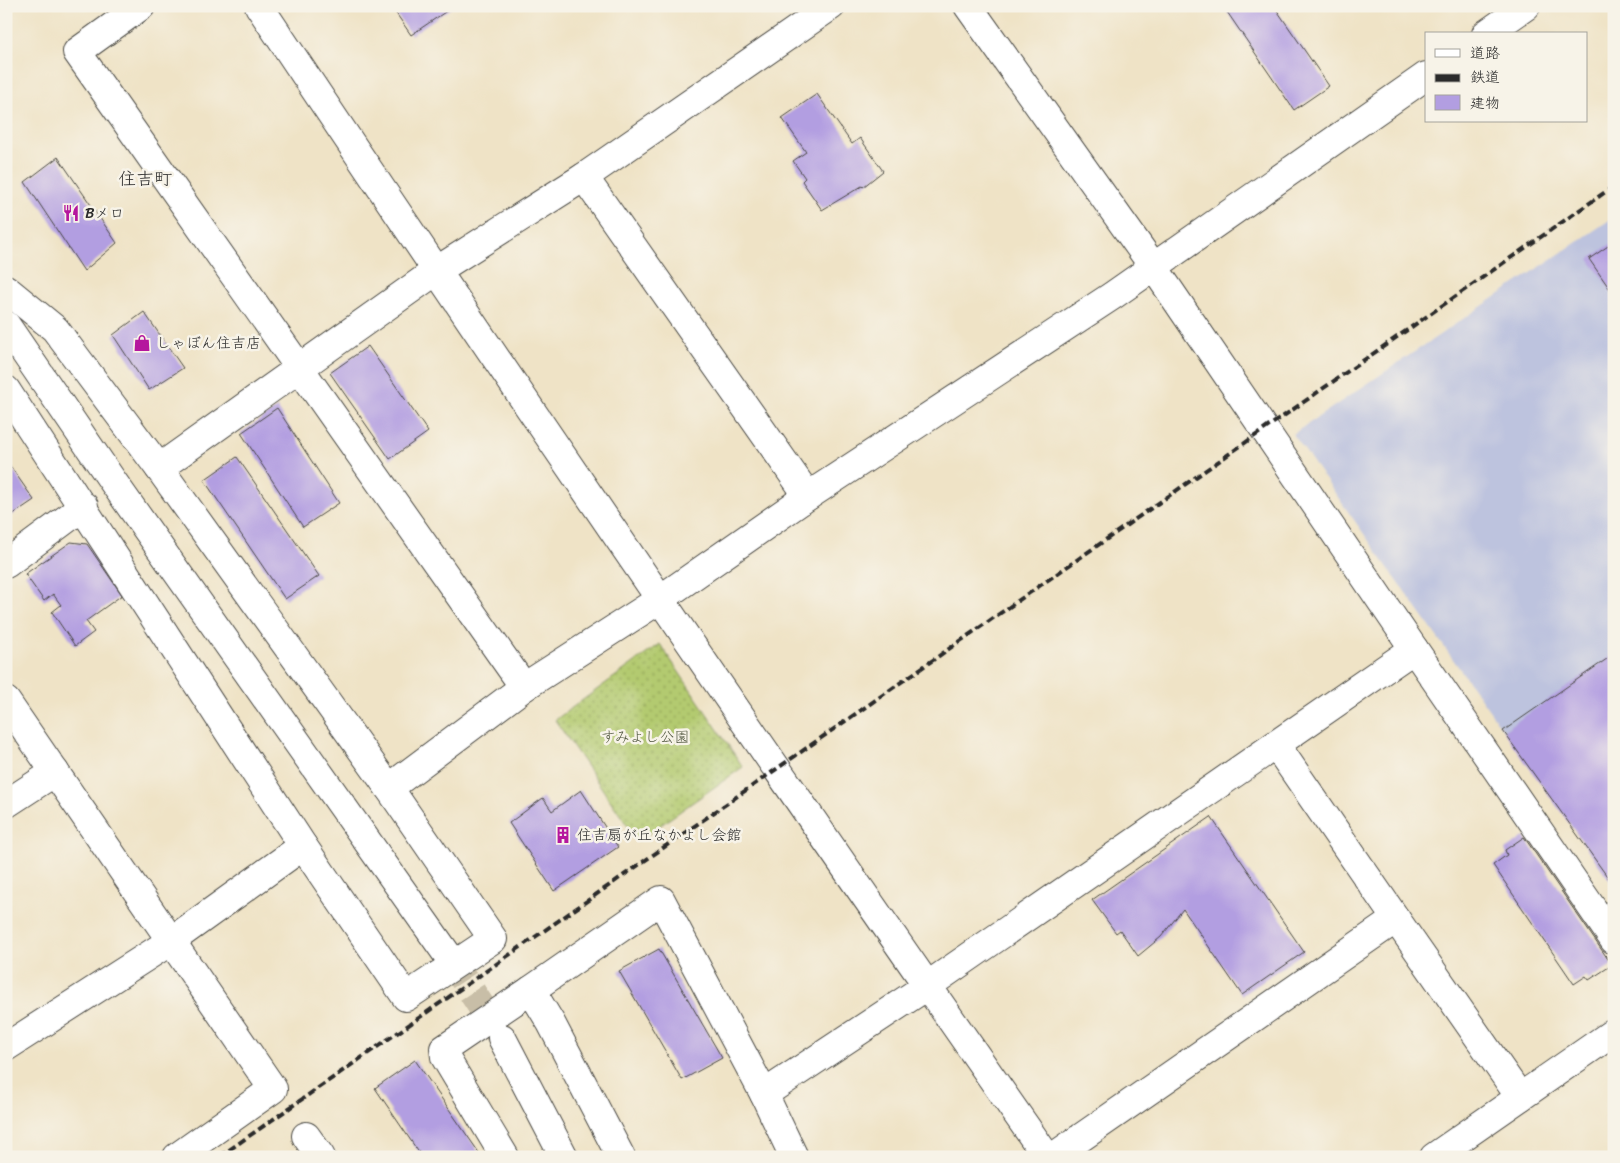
<svg xmlns="http://www.w3.org/2000/svg" width="1620" height="1163" viewBox="0 0 1620 1163" font-family="Sriracha,'Klee One',sans-serif">
  <style>
    .industrial { fill: #bdc3de }
    .grass { fill: url(#grass-dots); stroke: #6f7a4d }
    .building { fill: #b29ee1 }
    .lines { fill: none; stroke-linecap: round; stroke-linejoin: round }
    .minor-tunnel { stroke: #c8bea7; stroke-width: 28; stroke-dasharray: 28 14; stroke-linecap: butt }
    .minor-casing { stroke: #484742; stroke-width: 30 }
    .minor { stroke: #fff; stroke-width: 28 }
    .rail { stroke: #2b2b2b; stroke-width: 4; stroke-dasharray: 8 4; stroke-linecap: butt }
    .labels { text-anchor: middle; stroke-width: 5; stroke-linejoin: round; paint-order: stroke }
    .poi-label { font-size: 15px; fill: #2b2b2b; stroke: #f7f3e8; text-anchor: start }
    .park-label { font-size: 15px; fill: #4d533c; stroke: #f7f3e8 }
    .quarter-label { font-size: 18px; fill: #2b2b2b; stroke: #f7f3e8 }
  </style>
  <defs>
    <pattern id="grass-dots" width="8" height="8" patternUnits="userSpaceOnUse" patternTransform="scale(1.25)"><rect width="8" height="8" fill="#b3ca6f"/><path d="M2 2h.1M6 6h.1" fill="none" stroke="#92a45b" stroke-width="1.8" stroke-linecap="round"/></pattern>
  </defs>
  <rect width="100%" height="100%" fill="#f7f3e8"/>
  <filter id="ink" filterUnits="userSpaceOnUse"><feTurbulence type="fractalNoise" baseFrequency=".02" numOctaves="2"/><feDisplacementMap in="SourceGraphic" scale="10" xChannelSelector="R" yChannelSelector="G"/><feConvolveMatrix kernelMatrix="1 2 1 2 8 2 1 2 1" color-interpolation-filters="sRGB"/></filter>
  <filter id="wash" filterUnits="userSpaceOnUse"><feTurbulence type="fractalNoise" baseFrequency=".0096" numOctaves="4" result="noise"/><feDisplacementMap in="SourceGraphic" scale="20" xChannelSelector="R" yChannelSelector="G"/><feGaussianBlur stdDeviation="1.12" result="paint"/><feColorMatrix in="noise" values="0 0 0 0 0 0 0 0 0 0 0 0 0 0 0 0 0 1.4 0 .05"/><feComposite in="paint" operator="in"/></filter>
  <g filter="url(#wash)">
    <rect width="100%" height="100%" fill="#efe3c6"/>
    <path class="industrial" d="M1614,217V886L1293,434Z"/>
    <path class="grass" d="M660,644L743,767L638,841L555,720Z"/>
    <g id="blocks">
      <g class="building">
        <path d="M391,6H454L411,35Z"/>
        <path d="M1223,6H1274L1329,86L1294,110Z"/>
        <path d="M817,94L852,144L860,138L883,171L863,187L862,186L822,210L802,181L805,178L793,161L806,152L782,118Z"/>
        <path d="M58,157L117,243L84,271L25,182Z"/>
        <path d="M1614,242V295L1589,259Z"/>
        <path d="M144,312L183,368L149,390L113,335Z"/>
        <path d="M368,346L428,432L390,459L330,373Z"/>
        <path d="M277,408L339,503L303,527L241,433Z"/>
        <path d="M237,457L319,576L285,599L204,480Z"/>
        <path d="M6,460L34,500L6,519Z"/>
        <path d="M71,542L87,544L122,595L86,621L94,632L75,646L52,612L61,605L53,594L44,601L25,574Z"/>
        <path d="M1614,654V886L1503,731Z"/>
        <path d="M581,790L618,847L554,891L509,823L543,798L552,811Z"/>
        <path d="M1211,817L1304,952L1242,995L1183,909L1161,937L1138,956L1120,930L1116,933L1092,900Z"/>
        <path d="M1524,837L1612,965L1589,980L1586,976L1574,984L1493,865L1507,855L1505,850Z"/>
        <path d="M659,949L722,1058L682,1080L619,971Z"/>
        <path d="M415,1060L482,1157H422L375,1088Z"/>
      </g>
    </g>
  </g>
  <g filter="url(#ink)">
    <use href="#blocks" fill-opacity="0" stroke="#484742" stroke-width="1"/>
    <g class="lines">
      <path class="minor-tunnel" d="M449,957L502,1038"/>
      <g class="minor-casing">
        <g id="minor">
          <path d="M141,6L77,52L524,687"/>
          <path d="M259,6C517,393 780,776 1047,1157"/>
          <path d="M968,6L1153,266L1414,649"/>
          <path d="M1486,34L1526,6"/>
          <path d="M584,177L831,6"/>
          <path d="M6,289L55,329L159,468L389,788L524,687L659,600L808,496L1112,296L1426,76"/>
          <path d="M6,325L114,483L449,957"/>
          <path d="M6,390L303,846L171,941L6,1047"/>
          <path d="M159,468L436,271L584,177L808,496"/>
          <path d="M6,564L84,506"/>
          <path d="M6,701L273,1089L177,1157"/>
          <path d="M1276,745L1396,919"/>
          <path d="M6,804L55,772"/>
          <path d="M303,846L406,997L493,939L389,788"/>
          <path d="M531,990L661,900L764,1094L927,986L1414,649L1614,940"/>
          <path d="M502,1038L564,1157"/>
          <path d="M764,1094L794,1157"/>
          <path d="M306,1136L321,1157"/>
          <path d="M505,1157L445,1057L444,1049L531,990L551,1023L621,1157"/>
          <path d="M1053,1157L1396,919L1520,1097"/>
          <path d="M1434,1157L1614,1032"/>
        </g>
      </g>
      <use href="#minor" class="minor"/>
      <path class="rail" d="M219,1157L1614,186"/>
    </g>
  </g>
  <defs>
    <g id="restaurant-bare" transform="scale(1.35)"><path d="M-5-6h1v4h1v-4h1v4h1v-4h1v5L-1.5 .5V6h-2V.5L-5-1ZM5-6V6H3V1.5H1.5Q1.5-4 5-6Z" fill="#b5179e" stroke="#f7f3e8" stroke-width="2.5" paint-order="stroke"/></g>
    <g id="shop-bare" transform="scale(1.35)"><path d="M-5-2.5h2.3a2.7 3.5 0 0 1 5.4 0H5L5.5 6h-11ZM-1.5-2.5h3a1.5 2.3 0 0 0-3 0Z" fill="#b5179e" stroke="#f7f3e8" stroke-width="2.5" paint-order="stroke"/></g>
    <g id="building-bare" transform="scale(1.35)"><path d="M-4-6H4V6H1V3H-1V6H-4ZM-2.5-4.3h1.7v1.8h-1.7ZM.8-4.3h1.7v1.8H.8ZM-2.5-1h1.7V.8h-1.7ZM.8-1h1.7V.8H.8Z" fill="#b5179e" stroke="#f7f3e8" stroke-width="2.5" paint-order="stroke"/></g>
  </defs>
  <g fill-rule="evenodd">
    <use href="#restaurant-bare" x="71" y="213"/>
    <use href="#shop-bare" x="142" y="343"/>
    <use href="#building-bare" x="563" y="835"/>
  </g>
  <g class="labels">
    <g class="poi-label">
      <text x="85" y="218">Bメロ</text>
      <text x="156" y="348">しゃぼん住吉店</text>
      <text x="577" y="840">住吉扇が丘なかよし会館</text>
    </g>
    <g class="park-label">
      <text x="645" y="742">すみよし公園</text>
    </g>
    <g class="quarter-label">
      <text x="145" y="185">住吉町</text>
    </g>
  </g>
  <rect width="1620" height="1163" fill="none" stroke="#f7f3e8" stroke-width="25"/>
  <rect x="1425" y="32" width="162" height="90" fill="#f7f3e8" stroke="#a5a39c"/>
  <rect x="1435" y="49" width="25" height="8" fill="#ffffff" stroke="#a5a39c"/>
  <text x="1470" y="58" font-size="15" fill="#2b2b2b">道路</text>
  <rect x="1435" y="74" width="25" height="8" fill="#2b2b2b" stroke="#a5a39c"/>
  <text x="1470" y="82" font-size="15" fill="#2b2b2b">鉄道</text>
  <rect x="1435" y="95" width="25" height="15" fill="#b29ee1" stroke="#a5a39c"/>
  <text x="1470" y="108" font-size="15" fill="#2b2b2b">建物</text>
</svg>
